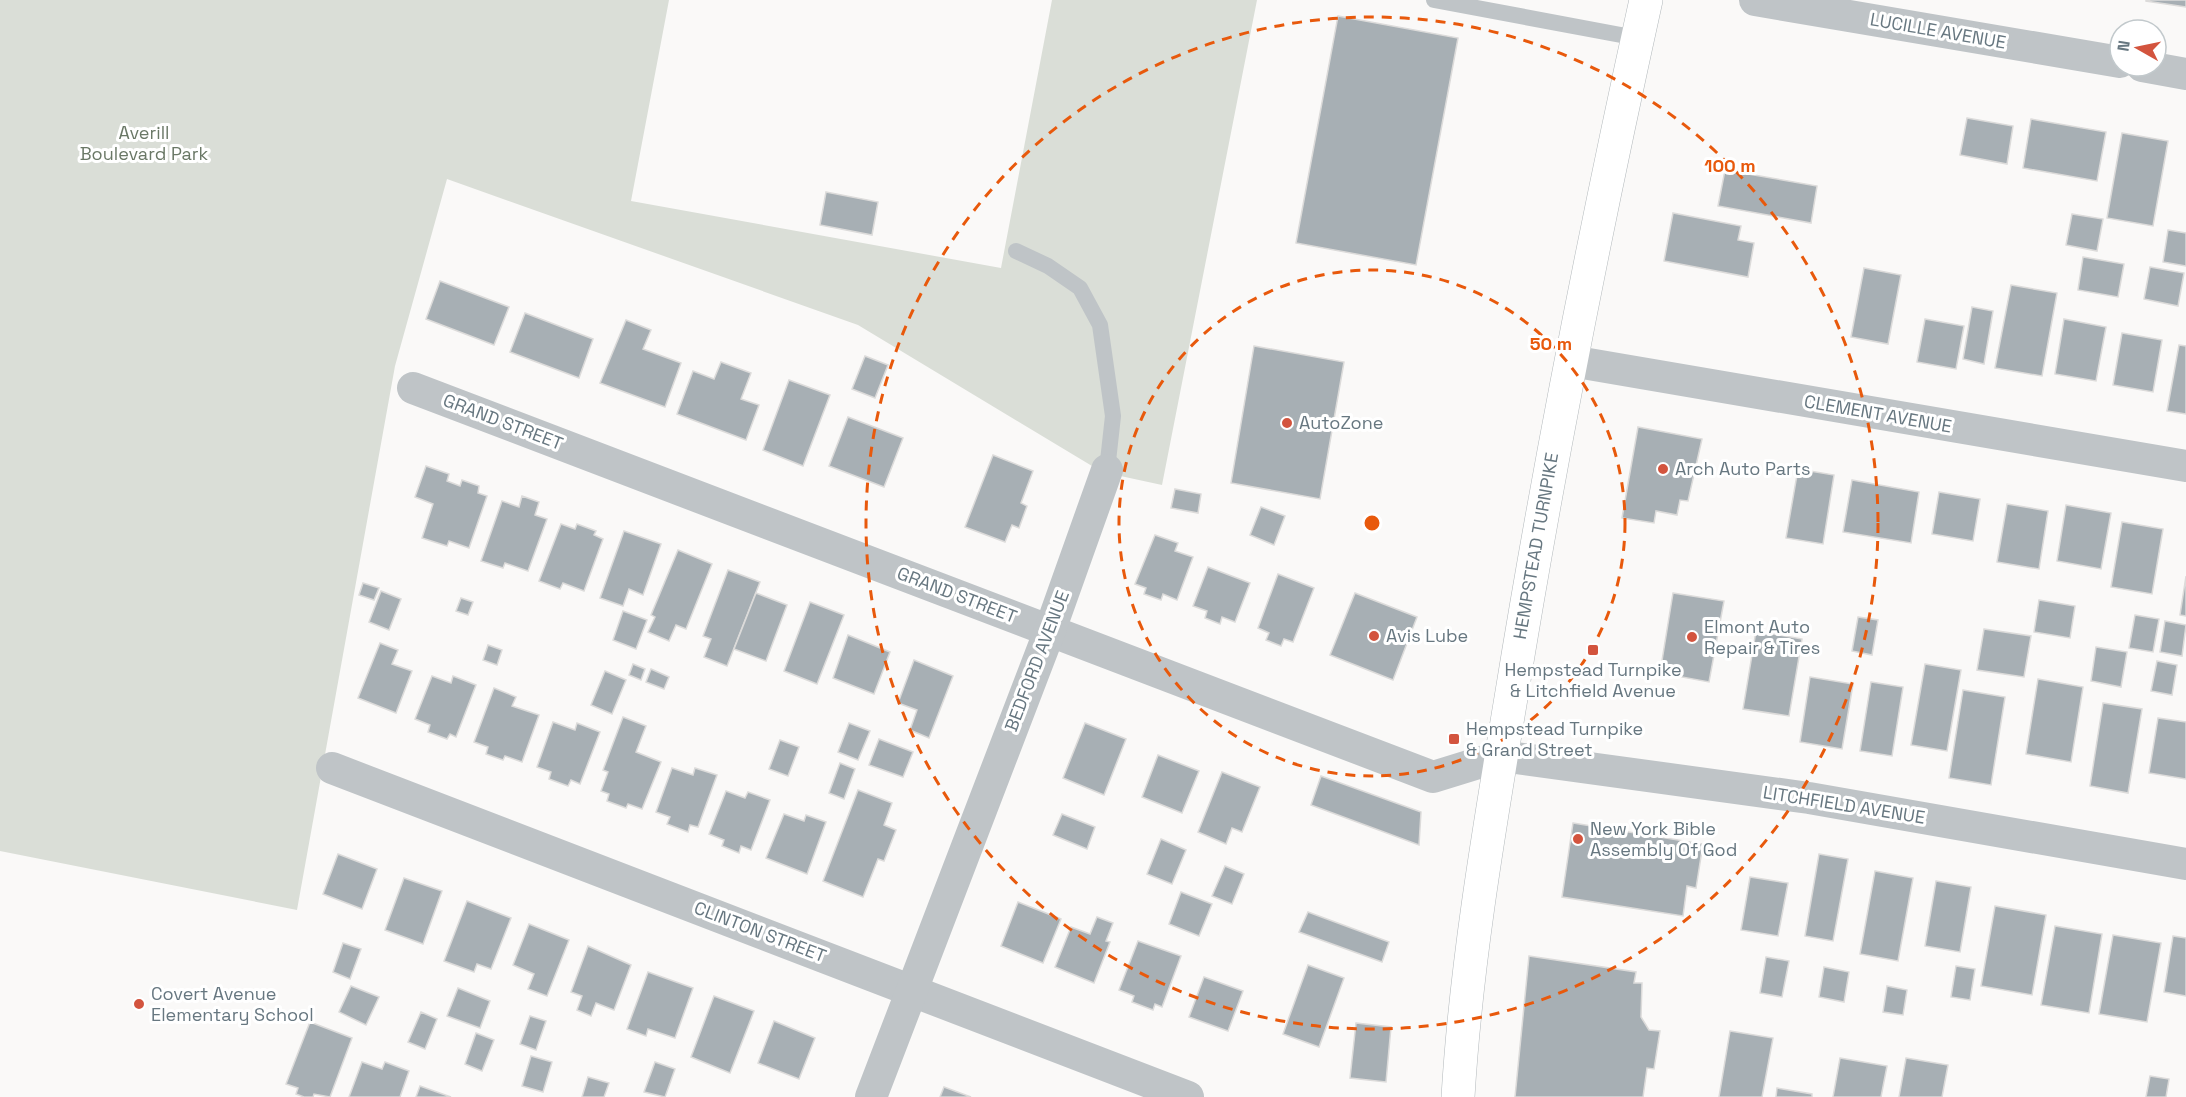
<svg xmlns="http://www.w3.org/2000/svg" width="2186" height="1097" viewBox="0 0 2186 1097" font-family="'Space Grotesk',sans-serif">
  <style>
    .green { fill: #daded7 }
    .building { fill: #a7afb4; stroke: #dcdbda; stroke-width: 1.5 }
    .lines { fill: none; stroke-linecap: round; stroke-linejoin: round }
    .primary-casing { stroke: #b3b9bc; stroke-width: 34 }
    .lane { stroke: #bfc4c7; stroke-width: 16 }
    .street { stroke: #bfc4c7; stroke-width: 32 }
    .primary { stroke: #fff; stroke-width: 33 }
    .ring { fill: none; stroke: #e8590c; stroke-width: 3; stroke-dasharray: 10 8 }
    .poi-dot { fill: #d3543e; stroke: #fff; stroke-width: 2 }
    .labels { text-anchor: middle; stroke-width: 6; stroke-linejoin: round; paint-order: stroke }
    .street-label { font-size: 18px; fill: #677780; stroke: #fff }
    .park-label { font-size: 18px; fill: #6a7866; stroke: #fff }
    .poi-label { font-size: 18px; fill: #677780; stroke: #fff; text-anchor: start }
    .centre { fill: #e8590c; stroke: #fff; stroke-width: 3 }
    .ring-label { font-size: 18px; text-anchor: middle; font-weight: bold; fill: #e8590c; stroke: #fff; stroke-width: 6; stroke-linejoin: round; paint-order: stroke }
  </style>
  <rect width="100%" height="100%" fill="#faf9f8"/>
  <path class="green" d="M0,0H669L631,201L1001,268L1052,0H1257L1162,485L1102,472L858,325L447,179L395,366L297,910L0,851Z"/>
  <g class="building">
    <path d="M2186,0V7L2146,1V0Z"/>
    <path d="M1338,16L1458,38L1416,265L1296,243Z"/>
    <path d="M1967,118L2013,126L2007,164L1960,155Z"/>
    <path d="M2031,119L2106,132L2097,181L2023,168Z"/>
    <path d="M2122,133L2168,141L2153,226L2107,218Z"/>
    <path d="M1725,170L1817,186L1811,223L1718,206Z"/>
    <path d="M826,192L878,202L872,235L820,225Z"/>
    <path d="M1673,213L1741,226L1738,240L1754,243L1748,277L1664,261Z"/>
    <path d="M2072,214L2103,219L2097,251L2066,245Z"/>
    <path d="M2168,230L2186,233V266L2163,262Z"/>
    <path d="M2083,257L2124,264L2118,297L2078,290Z"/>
    <path d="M2150,267L2184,273L2178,306L2144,299Z"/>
    <path d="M1864,268L1901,275L1888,344L1851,337Z"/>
    <path d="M440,281L509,307L494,345L426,319Z"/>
    <path d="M2011,285L2057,293L2042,376L1995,368Z"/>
    <path d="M1972,307L1993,311L1984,364L1963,359Z"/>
    <path d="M525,313L593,339L579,378L510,352Z"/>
    <path d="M1925,319L1964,326L1956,369L1917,362Z"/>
    <path d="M2064,319L2106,327L2096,381L2055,374Z"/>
    <path d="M626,320L651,330L643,349L681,363L665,407L600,383Z"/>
    <path d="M2122,333L2162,340L2153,392L2113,385Z"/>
    <path d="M2179,345L2186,346V414L2167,411Z"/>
    <path d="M1254,346L1344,362L1320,499L1231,483Z"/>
    <path d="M865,356L888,365L875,398L852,389Z"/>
    <path d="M721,362L751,373L741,399L759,405L746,440L677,414L693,371L714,379Z"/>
    <path d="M789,380L830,395L803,466L763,450Z"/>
    <path d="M848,417L903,438L884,487L829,466Z"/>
    <path d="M1638,427L1702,439L1688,501L1680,500L1677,515L1656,511L1654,523L1622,518Z"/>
    <path d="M993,455L1033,471L1021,503L1027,506L1019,528L1012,525L1005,542L965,527Z"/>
    <path d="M426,466L449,474L447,481L460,486L462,480L479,486L478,493L487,496L469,548L449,541L447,546L422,538L433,504L415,497Z"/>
    <path d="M1798,469L1834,475L1823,544L1786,538Z"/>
    <path d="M1852,480L1919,492L1911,543L1843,532Z"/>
    <path d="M1175,489L1201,494L1198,513L1171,508Z"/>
    <path d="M1939,492L1980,499L1973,541L1932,534Z"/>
    <path d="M522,496L539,502L535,515L547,519L528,571L505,563L503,568L481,561L502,501L519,507Z"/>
    <path d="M2007,504L2048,511L2039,569L1997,562Z"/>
    <path d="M2066,505L2111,513L2101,569L2057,561Z"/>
    <path d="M1261,507L1285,516L1274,545L1250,535Z"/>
    <path d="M2122,522L2163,529L2152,594L2111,587Z"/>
    <path d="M561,524L575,529L577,524L596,531L594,535L603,539L584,591L563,583L560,589L539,581Z"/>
    <path d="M624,531L661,544L643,595L629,589L623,606L600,598Z"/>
    <path d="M1155,535L1178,543L1175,551L1193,557L1177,600L1163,594L1161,600L1144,594L1146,588L1135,584Z"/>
    <path d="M678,550L712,564L686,629L676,625L669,641L648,632L655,617L651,615Z"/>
    <path d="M1208,567L1250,583L1235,622L1222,617L1220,624L1205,618L1207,611L1193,606Z"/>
    <path d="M728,570L760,582L727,666L704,657L711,639L703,636Z"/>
    <path d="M1278,574L1314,588L1293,642L1284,639L1281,646L1266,640L1269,633L1258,628Z"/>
    <path d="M2186,576V616L2180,615Z"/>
    <path d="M363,583L379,588L374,600L359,595Z"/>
    <path d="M381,591L401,599L389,630L369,622Z"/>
    <path d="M756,593L787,605L766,661L734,649Z"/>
    <path d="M1355,593L1417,617L1393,680L1330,655Z"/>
    <path d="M1673,593L1724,601L1709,682L1660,673Z"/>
    <path d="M461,598L473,602L468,615L456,611Z"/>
    <path d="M2039,600L2075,606L2070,638L2034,632Z"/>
    <path d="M810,602L844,615L817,684L784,671Z"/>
    <path d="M623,611L647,620L636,649L613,640Z"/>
    <path d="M2135,615L2159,619L2153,652L2129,648Z"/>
    <path d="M1858,617L1878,620L1872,655L1852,651Z"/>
    <path d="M2165,621L2186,625L2182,656L2160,652Z"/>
    <path d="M1984,629L2031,636L2024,677L1977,670Z"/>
    <path d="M1756,631L1802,639L1789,716L1743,709Z"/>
    <path d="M848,635L890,652L874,694L833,678Z"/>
    <path d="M380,643L398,650L392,664L412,671L396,713L358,698Z"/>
    <path d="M488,645L502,650L497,665L483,660Z"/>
    <path d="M2096,647L2127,652L2121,687L2091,681Z"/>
    <path d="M914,660L953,676L929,738L910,730L917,710L898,703Z"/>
    <path d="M2157,661L2177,665L2172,695L2151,691Z"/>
    <path d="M633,664L645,669L641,680L629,675Z"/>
    <path d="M1925,664L1961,670L1947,751L1911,745Z"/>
    <path d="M651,669L669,677L664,689L646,682Z"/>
    <path d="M605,671L626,680L612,714L591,705Z"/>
    <path d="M432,676L451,683L453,676L476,685L456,737L450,734L447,739L428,732L430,725L415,719Z"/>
    <path d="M1810,677L1853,684L1842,749L1800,742Z"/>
    <path d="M2038,679L2083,687L2071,762L2026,754Z"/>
    <path d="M1871,682L1903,687L1892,756L1860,751Z"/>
    <path d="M494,688L516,697L512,706L539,715L522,762L505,756L503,760L486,754L488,747L474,742Z"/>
    <path d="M1963,690L2005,697L1991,785L1949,778Z"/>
    <path d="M2103,703L2142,709L2128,793L2090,786Z"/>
    <path d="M623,717L646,726L636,752L661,762L642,809L628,804L626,808L607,801L609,794L601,791L608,772L603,770Z"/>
    <path d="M2158,718L2186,722V779L2149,773Z"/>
    <path d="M553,722L575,730L577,723L600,732L580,784L571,780L568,786L549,779L551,772L537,767Z"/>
    <path d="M849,723L870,731L858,760L838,752Z"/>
    <path d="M1085,723L1126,739L1104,795L1063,778Z"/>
    <path d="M879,739L913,752L903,777L869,765Z"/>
    <path d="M780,740L799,747L788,776L769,769Z"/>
    <path d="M1158,755L1199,771L1182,813L1142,797Z"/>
    <path d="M840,763L855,769L844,799L829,793Z"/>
    <path d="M672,768L693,775L695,768L717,775L698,827L690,825L688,832L667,824L670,817L656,812Z"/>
    <path d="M1222,772L1260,787L1242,832L1232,828L1226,844L1198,832Z"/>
    <path d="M1321,776L1421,812L1419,845L1311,805Z"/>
    <path d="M858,790L892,803L884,825L896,830L884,861L878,859L863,897L823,881Z"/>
    <path d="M726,791L745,798L748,792L770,800L751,850L741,846L739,853L722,846L724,840L709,834Z"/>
    <path d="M784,814L804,821L806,815L826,822L807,874L766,858Z"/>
    <path d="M1062,814L1095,827L1087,849L1053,835Z"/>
    <path d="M1573,823L1703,844L1696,888L1687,886L1683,916L1562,897Z"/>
    <path d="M1161,839L1186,850L1172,884L1147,874Z"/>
    <path d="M338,854L377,869L362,909L323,894Z"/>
    <path d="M1819,854L1848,859L1833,941L1805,936Z"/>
    <path d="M1225,866L1244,874L1232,904L1212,896Z"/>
    <path d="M1875,871L1913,878L1898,961L1860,954Z"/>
    <path d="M1750,877L1788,883L1778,936L1741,930Z"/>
    <path d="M404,878L442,891L423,944L385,930Z"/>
    <path d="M1936,881L1971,887L1960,952L1925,946Z"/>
    <path d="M1181,892L1212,904L1199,936L1169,924Z"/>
    <path d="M467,901L511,918L491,969L477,964L474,972L444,961Z"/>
    <path d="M1018,902L1061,919L1043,963L1001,946Z"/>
    <path d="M1995,906L2046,915L2032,995L1981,986Z"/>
    <path d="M1308,912L1389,942L1382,962L1299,932Z"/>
    <path d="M1097,917L1113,923L1106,941L1110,942L1094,983L1055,967L1071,927L1090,934Z"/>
    <path d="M529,924L569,940L547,996L528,989L534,974L513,965Z"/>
    <path d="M2055,926L2102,934L2089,1013L2041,1005Z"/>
    <path d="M2113,935L2161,943L2147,1022L2099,1014Z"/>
    <path d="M2173,936L2186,938V996L2164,992Z"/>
    <path d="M1138,941L1181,956L1162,1007L1155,1004L1153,1010L1132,1002L1134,996L1119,990Z"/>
    <path d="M343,943L361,949L350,979L333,972Z"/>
    <path d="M588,946L631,965L614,1010L596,1003L591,1016L577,1010L582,996L571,992Z"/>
    <path d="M1529,956L1636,972L1634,983H1642L1641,1017L1649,1030L1660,1031L1654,1069L1647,1068L1643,1097H1515Z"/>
    <path d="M1766,957L1789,961L1782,997L1760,993Z"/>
    <path d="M1308,965L1344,978L1319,1047L1283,1034Z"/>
    <path d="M1956,966L1975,969L1970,1000L1951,997Z"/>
    <path d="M1824,967L1849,972L1844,1002L1819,997Z"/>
    <path d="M648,972L693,988L675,1038L648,1029L646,1036L627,1029Z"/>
    <path d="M1204,977L1243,991L1228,1031L1189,1017Z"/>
    <path d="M351,986L379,997L366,1025L339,1012Z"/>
    <path d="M1887,986L1907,990L1903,1015L1883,1012Z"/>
    <path d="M458,988L490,1001L480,1028L447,1016Z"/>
    <path d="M714,996L754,1011L730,1073L691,1057Z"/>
    <path d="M421,1012L437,1019L425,1049L408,1042Z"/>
    <path d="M530,1016L546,1021L536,1050L520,1044Z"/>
    <path d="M774,1021L815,1038L799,1079L758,1063Z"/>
    <path d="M310,1022L352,1038L330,1097L314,1094L313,1097H304L296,1094L298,1088L286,1084Z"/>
    <path d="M1356,1023L1391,1027L1386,1082L1350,1078Z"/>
    <path d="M1730,1031L1773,1038L1762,1097H1719Z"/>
    <path d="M476,1033L494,1040L482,1071L465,1064Z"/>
    <path d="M531,1056L552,1062L543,1092L522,1086Z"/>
    <path d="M1840,1058L1887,1066L1881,1097H1833Z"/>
    <path d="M1906,1058L1948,1065L1942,1097H1899Z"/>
    <path d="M362,1062L382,1069L385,1062L409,1071L400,1097H349Z"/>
    <path d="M655,1062L675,1069L665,1097L644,1092Z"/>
    <path d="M2150,1076L2169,1079L2166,1097H2146Z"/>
    <path d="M588,1077L609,1083L604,1097H582Z"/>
    <path d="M420,1086L451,1097H416Z"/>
    <path d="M944,1087L971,1097H940Z"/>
    <path d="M1777,1088L1812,1094V1097H1776Z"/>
  </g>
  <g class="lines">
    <g class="primary-casing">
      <path id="primary" d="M1458,1097C1466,964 1489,830 1511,698C1549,464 1595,231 1646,0"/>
    </g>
    <g class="lane">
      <path d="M1434,0L1637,38"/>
      <path d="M1016,251L1048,266L1080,288L1100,325L1113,416L1107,470"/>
    </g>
    <g class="street">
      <path d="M1755,0L2120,62"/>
      <path d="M2142,66L2186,74"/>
      <path d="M1571,361L2186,466"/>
      <path d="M413,388L1433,777L1501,756L1809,798L2186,864"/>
      <path d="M332,768L1188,1097"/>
      <path d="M871,1097L1050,630L1107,470"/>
    </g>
    <use href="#primary" class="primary"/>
  </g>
  <g class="ring">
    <circle cx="1372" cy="523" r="253"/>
    <circle cx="1372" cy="523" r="506"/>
  </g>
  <g class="poi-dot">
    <circle cx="1287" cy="423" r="6"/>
    <circle cx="1663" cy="469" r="6"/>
    <circle cx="1374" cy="636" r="6"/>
    <circle cx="1692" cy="637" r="6"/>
    <rect x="1587" y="644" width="12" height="12" rx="3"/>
    <rect x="1448" y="733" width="12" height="12" rx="3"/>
    <circle cx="1578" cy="839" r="6"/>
    <circle cx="139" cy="1004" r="6"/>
  </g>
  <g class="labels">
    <g class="street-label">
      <text transform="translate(1938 31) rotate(10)" y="6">LUCILLE AVENUE</text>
      <text transform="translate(1878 414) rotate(10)" y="6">CLEMENT AVENUE</text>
      <text transform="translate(503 422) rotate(21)" y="6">GRAND STREET</text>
      <text transform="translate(1536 546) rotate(-80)" y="6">HEMPSTEAD TURNPIKE</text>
      <text transform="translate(957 595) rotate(21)" y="6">GRAND STREET</text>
      <text transform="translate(1037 661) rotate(-69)" y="6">BEDFORD AVENUE</text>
      <text transform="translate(1844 805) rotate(9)" y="6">LITCHFIELD AVENUE</text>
      <text transform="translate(760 932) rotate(21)" y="6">CLINTON STREET</text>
    </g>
    <g class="park-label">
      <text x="144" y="139">Averill<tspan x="144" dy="21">Boulevard Park</tspan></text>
    </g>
    <g class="poi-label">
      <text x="1299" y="429">AutoZone</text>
      <text x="1675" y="475">Arch Auto Parts</text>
      <text x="1704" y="633">Elmont Auto<tspan x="1704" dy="21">Repair &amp; Tires</tspan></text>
      <text x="1386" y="642">Avis Lube</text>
      <text x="1593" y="676" text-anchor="middle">Hempstead Turnpike<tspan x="1593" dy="21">&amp; Litchfield Avenue</tspan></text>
      <text x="1466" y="735">Hempstead Turnpike<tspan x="1466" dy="21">&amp; Grand Street</tspan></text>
      <text x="1590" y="835">New York Bible<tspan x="1590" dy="21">Assembly Of God</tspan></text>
      <text x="151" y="1000">Covert Avenue<tspan x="151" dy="21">Elementary School</tspan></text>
    </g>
  </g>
  <circle cx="1372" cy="523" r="9" class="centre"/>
  <g class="ring-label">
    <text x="1730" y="172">100 m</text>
    <text x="1551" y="350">50 m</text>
  </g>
  <g transform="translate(2138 48) rotate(279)"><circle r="28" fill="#ffffff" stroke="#c2c9cc" stroke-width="1.5"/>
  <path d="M0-4.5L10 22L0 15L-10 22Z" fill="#d3543e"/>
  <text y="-9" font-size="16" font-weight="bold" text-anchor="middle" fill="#677780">N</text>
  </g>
</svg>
